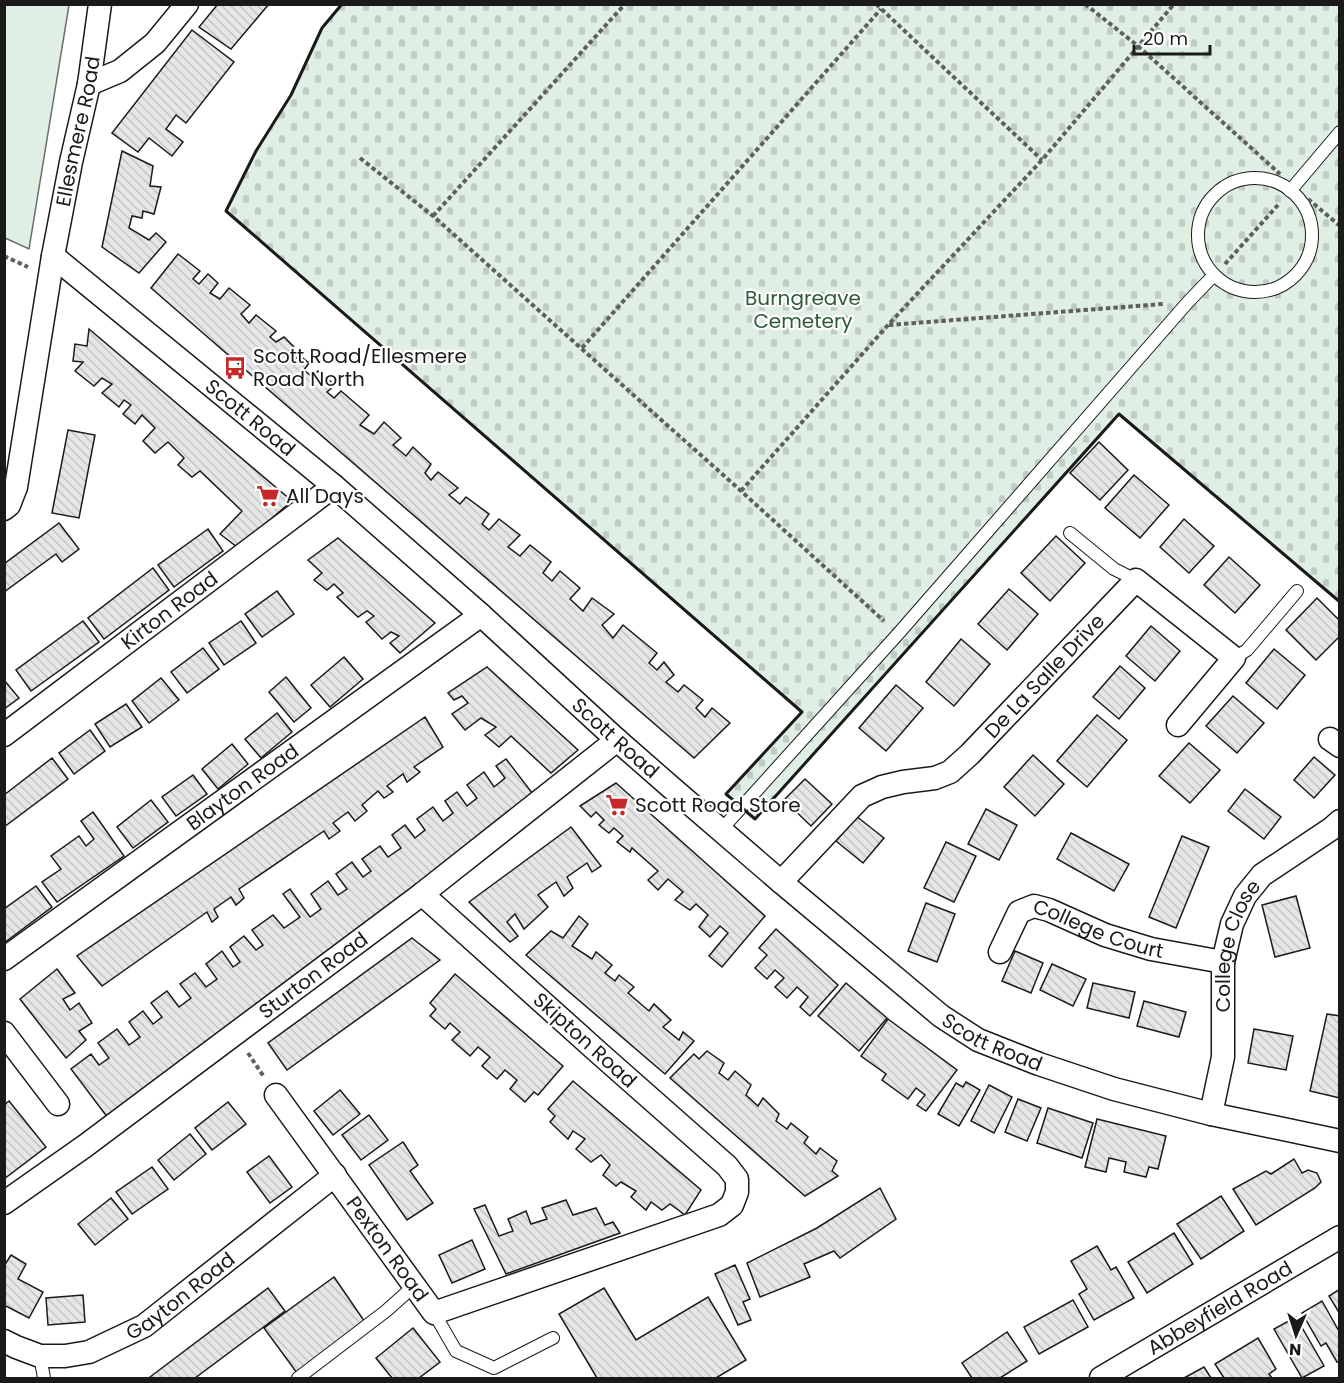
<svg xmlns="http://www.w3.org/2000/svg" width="1344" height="1383" viewBox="0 0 1344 1383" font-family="Poppins,sans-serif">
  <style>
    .green { fill: #e0efe3; stroke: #6a6a6a; stroke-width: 1.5 }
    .cemetery { fill: url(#cemetery-stones); stroke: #6a6a6a; stroke-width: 1.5 }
    .building { fill: url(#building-back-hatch); stroke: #1a1a1a; stroke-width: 1.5 }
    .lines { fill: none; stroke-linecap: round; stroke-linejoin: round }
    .service-casing { stroke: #1a1a1a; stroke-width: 14 }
    .minor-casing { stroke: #1a1a1a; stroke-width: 25 }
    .path { stroke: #5f5f5f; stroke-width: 4; stroke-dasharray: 4.5 3; stroke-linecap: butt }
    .service { stroke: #fff; stroke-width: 12 }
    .minor { stroke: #fff; stroke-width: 22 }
    .wall { stroke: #1a1a1a; stroke-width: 3 }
    .labels { text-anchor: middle; stroke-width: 4.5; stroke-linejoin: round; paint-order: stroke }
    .street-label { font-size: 20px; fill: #1a1a1a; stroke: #fff }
    .park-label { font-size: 20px; fill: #2b5a34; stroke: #fff }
    .poi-label { font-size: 20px; fill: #1a1a1a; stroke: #fff; text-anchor: start }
  </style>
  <defs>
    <pattern id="cemetery-stones" width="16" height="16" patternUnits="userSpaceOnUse" patternTransform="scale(1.5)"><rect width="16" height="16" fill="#e0efe3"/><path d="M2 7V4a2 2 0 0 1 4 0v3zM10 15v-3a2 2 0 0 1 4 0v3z" fill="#c0ccc2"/></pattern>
    <pattern id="building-back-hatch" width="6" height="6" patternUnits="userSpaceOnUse" patternTransform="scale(1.5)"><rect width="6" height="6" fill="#e6e6e6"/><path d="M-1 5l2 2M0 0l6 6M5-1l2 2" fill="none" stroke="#c5c5c5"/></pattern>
  </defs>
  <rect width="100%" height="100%" fill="#fff"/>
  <path class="green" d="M5,4L69,5L29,249L5,238Z"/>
  <path class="cemetery" d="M342,5H1339V602L1118,414L755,819L726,794L801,712L226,211L256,151L291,95L322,28Z"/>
  <g class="building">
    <path d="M218,4H269L231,49L199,27Z"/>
    <path d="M192,30L234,62L186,123L176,115L166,129L183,142L172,156L149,138L138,152L112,133Z"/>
    <path d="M122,151L153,166L150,186L161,187L154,214L143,211L142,218L132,216L129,228L149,240L156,233L166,242L139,273L102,247Z"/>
    <path d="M178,254L200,271L193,279L199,284L208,274L218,283L210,293L220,299L229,288L250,305L241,314L249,323L256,315L276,331L270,337L276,342L284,337L294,347L286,353L294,361L299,355L309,363L304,370L312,377L318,371L335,385L327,392L334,398L341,391L369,415L360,425L374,434L384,422L401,438L393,445L406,456L413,447L431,464L425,473L431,480L438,472L458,488L449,495L460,504L466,497L489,514L482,524L489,530L499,519L520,535L508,547L520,556L530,545L551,562L543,573L552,581L560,571L580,588L570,599L583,611L592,598L614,614L602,625L613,638L623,625L657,653L649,663L657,670L664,662L674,675L666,682L678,692L684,685L703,700L696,708L705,717L712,708L730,723L694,758L151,288Z"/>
    <path d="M89,329L292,501L264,525L241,550L220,534L242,511L200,471L192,477L178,465L184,458L168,442L155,453L143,441L155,428L142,415L135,424L123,414L131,405L124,400L119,407L102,393L112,384L102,378L94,386L75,371L83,362L73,361L75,344L87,346Z"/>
    <path d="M68,430L95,435L79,518L52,513Z"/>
    <path d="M1099,442L1128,470L1100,500L1070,473Z"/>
    <path d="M1134,475L1169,505L1140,538L1105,508Z"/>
    <path d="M1184,519L1214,546L1189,573L1160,547Z"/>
    <path d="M59,523L79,549L62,562L56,554L4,592V564Z"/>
    <path d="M208,529L223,551L174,587L158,565Z"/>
    <path d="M1056,536L1085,563L1050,601L1021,573Z"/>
    <path d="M338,538L435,623L400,653L390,643L399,636L391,632L382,639L366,622L374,616L367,611L358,617L337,597L343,593L334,584L327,590L314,580L322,573L308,560Z"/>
    <path d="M1229,557L1260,585L1235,613L1204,585Z"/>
    <path d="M153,568L169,590L104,639L88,618Z"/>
    <path d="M1009,589L1038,614L1007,650L978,624Z"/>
    <path d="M277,591L294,614L262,637L245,614Z"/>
    <path d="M1317,598L1340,621V636L1316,660L1286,630Z"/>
    <path d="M83,621L99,642L31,691L16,670Z"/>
    <path d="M241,621L256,643L224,665L209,643Z"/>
    <path d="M1151,626L1180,651L1155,681L1126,656Z"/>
    <path d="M961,639L990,664L954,706L926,682Z"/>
    <path d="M203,648L219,669L187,693L171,672Z"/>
    <path d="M1274,649L1305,675L1277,709L1246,683Z"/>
    <path d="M344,657L363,679L330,707L311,685Z"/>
    <path d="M1120,666L1145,688L1119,719L1093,697Z"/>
    <path d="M487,667L578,750L551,773L511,736L499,747L485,735L496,727L481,718L465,730L452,714L468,703L462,696L454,700L448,693Z"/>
    <path d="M286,677L311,708L294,722L269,692Z"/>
    <path d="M161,678L179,700L149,723L132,701Z"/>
    <path d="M4,680L19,698L4,709Z"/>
    <path d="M896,685L923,708L886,751L859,728Z"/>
    <path d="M1233,696L1264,723L1237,753L1206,726Z"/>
    <path d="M126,704L142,727L110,747L95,724Z"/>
    <path d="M277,713L292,732L261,758L245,739Z"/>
    <path d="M1097,715L1127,740L1087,787L1057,761Z"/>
    <path d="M425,717L443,747L414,767L420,772L407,782L403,774L387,786L393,792L384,798L378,791L362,805L367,811L355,821L348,812L333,823L340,831L329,839L324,831L239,889L244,898L236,905L231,897L214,909L218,917L212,922L207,912L102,986L77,956Z"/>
    <path d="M90,730L105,751L74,774L59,753Z"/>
    <path d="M1189,743L1220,770L1190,803L1159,776Z"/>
    <path d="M232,744L248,764L218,789L202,769Z"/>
    <path d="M1033,755L1064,784L1035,816L1004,787Z"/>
    <path d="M1314,757L1335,775L1314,798L1294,780Z"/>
    <path d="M52,758L68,779L4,827V795Z"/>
    <path d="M506,759L536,798L108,1118L71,1069L91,1054L99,1065L109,1058L98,1043L117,1029L129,1045L140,1037L129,1022L143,1011L153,1024L162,1017L151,1003L167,991L179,1007L191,998L180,984L195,973L206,987L217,979L206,964L222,951L233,967L240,962L230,947L244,936L256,950L263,945L252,930L273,915L284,928L300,917L283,894L290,889L310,917L321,909L311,894L328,881L338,895L347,889L336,874L352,862L363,877L371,871L362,859L380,846L388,857L401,848L392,835L405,825L415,838L425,830L417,819L433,807L443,821L453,813L445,801L457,792L467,806L477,798L467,785L484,772L494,787L505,778L496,766Z"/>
    <path d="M193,775L207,794L176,816L162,797Z"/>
    <path d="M805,779L832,804L811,826L784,800Z"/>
    <path d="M616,783L765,916L722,967L709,956L728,933L720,926L710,937L699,927L708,915L696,904L690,910L675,900L683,892L668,879L658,890L648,880L658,871L632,848L630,852L617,842L623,836L614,828L609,833L599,825L604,820L596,812L591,817L580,806Z"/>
    <path d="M1245,789L1281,817L1264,839L1228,811Z"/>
    <path d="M151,800L168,822L133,848L117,827Z"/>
    <path d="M986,809L1017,825L999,860L968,844Z"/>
    <path d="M93,812L124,856L57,902L42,882L61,869L51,856L79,836L86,846L94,839L81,821Z"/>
    <path d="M856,816L884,838L863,863L836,841Z"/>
    <path d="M571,827L601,866L592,872L587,863L567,877L573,888L564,896L556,882L538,895L548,907L524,929L515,914L507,922L518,936L510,942L469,902Z"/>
    <path d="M1071,833L1129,864L1114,891L1057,859Z"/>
    <path d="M1182,836L1209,847L1176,928L1149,917Z"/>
    <path d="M946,842L976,856L954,902L924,888Z"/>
    <path d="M36,886L52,907L4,943V909Z"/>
    <path d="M1296,896L1310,948L1275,957L1262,905Z"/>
    <path d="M926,903L955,914L937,962L908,951Z"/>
    <path d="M579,916L588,924L572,946L592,959L596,952L612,965L605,973L615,981L619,975L634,987L628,993L649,1011L654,1004L671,1020L663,1027L679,1040L683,1032L694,1041L665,1074L526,955L551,931L563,938Z"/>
    <path d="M776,929L838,985L810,1016L800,1007L808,997L797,987L787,998L775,987L784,978L775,970L767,979L755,968L767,955L759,948Z"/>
    <path d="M412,938L440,960L287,1070L268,1043Z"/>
    <path d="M1015,951L1043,963L1031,993L1002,981Z"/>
    <path d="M1052,964L1086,979L1073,1006L1040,990Z"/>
    <path d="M57,969L75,993L63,999L70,1010L79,1003L92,1023L79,1031L86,1040L66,1058L20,999Z"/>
    <path d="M455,974L563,1066L538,1095L534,1092L525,1102L510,1089L517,1080L505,1070L497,1079L482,1066L490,1057L478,1047L470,1056L452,1040L460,1032L450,1023L445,1029L430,1016L436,1009L430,1003Z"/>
    <path d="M846,983L887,1018L859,1051L818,1016Z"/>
    <path d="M1093,983L1135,992L1129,1018L1087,1008Z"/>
    <path d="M1144,1001L1186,1012L1179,1037L1137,1026Z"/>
    <path d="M1327,1014L1340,1016V1098L1310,1091Z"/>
    <path d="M888,1019L957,1070L926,1111L917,1105L925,1095L916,1088L908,1099L882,1080L886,1074L861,1056Z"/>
    <path d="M1254,1029L1293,1036L1286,1070L1248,1063Z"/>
    <path d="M707,1051L724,1063L719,1073L728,1080L735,1071L751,1085L746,1095L758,1106L763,1098L779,1114L776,1121L787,1129L791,1123L808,1137L804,1143L816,1154L820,1148L837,1161L832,1171L838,1176L805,1196L670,1078L694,1054L699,1059Z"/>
    <path d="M573,1081L701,1190L685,1215L670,1204L662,1210L651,1202L646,1210L631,1197L636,1191L621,1182L616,1186L603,1175L610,1165L601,1155L591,1162L576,1149L585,1139L573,1131L568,1139L550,1122L555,1116L548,1109Z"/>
    <path d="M966,1082L980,1090L959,1126L938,1114L956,1083L963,1087Z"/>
    <path d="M989,1085L1012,1097L994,1133L971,1121Z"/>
    <path d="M340,1090L360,1114L333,1135L314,1111Z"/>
    <path d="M1018,1099L1041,1108L1027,1141L1005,1132Z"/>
    <path d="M9,1101L46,1147L4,1179V1105Z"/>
    <path d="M228,1102L246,1124L212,1150L195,1128Z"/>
    <path d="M1048,1108L1093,1123L1082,1158L1037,1143Z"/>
    <path d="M369,1115L388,1140L361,1160L342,1135Z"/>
    <path d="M1097,1119L1166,1136L1158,1169L1149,1167L1146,1177L1124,1172L1126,1162L1109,1158L1106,1172L1085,1167Z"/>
    <path d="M190,1134L206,1154L174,1180L158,1160Z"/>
    <path d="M403,1142L418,1165L410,1171L433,1203L407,1220L369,1165Z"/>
    <path d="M269,1156L292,1187L270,1203L247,1172Z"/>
    <path d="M1294,1159L1302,1173L1308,1170L1317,1173L1321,1182L1315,1188L1256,1225L1233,1189L1266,1171L1271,1174Z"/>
    <path d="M152,1167L168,1189L132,1214L116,1192Z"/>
    <path d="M880,1188L896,1219L840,1258L834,1251L804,1264L810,1277L760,1297L747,1263L817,1228Z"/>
    <path d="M1221,1196L1244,1231L1201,1259L1177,1224Z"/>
    <path d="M111,1198L128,1219L95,1245L78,1224Z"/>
    <path d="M566,1200L573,1215L596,1208L605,1225L613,1222L620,1233L506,1274L474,1209L485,1205L499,1236L513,1231L508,1219L526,1211L531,1224L547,1219L542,1208Z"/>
    <path d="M1174,1233L1193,1264L1147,1293L1128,1262Z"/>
    <path d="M472,1240L485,1269L452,1283L439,1255Z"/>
    <path d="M1097,1246L1111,1270L1116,1267L1134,1298L1094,1320L1079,1294L1087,1289L1071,1261Z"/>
    <path d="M11,1255L26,1264L18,1279L43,1292L29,1318L4,1305V1266Z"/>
    <path d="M735,1265L750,1299L743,1302L751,1320L738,1325L715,1274Z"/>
    <path d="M334,1277L365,1322L297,1373L264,1328Z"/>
    <path d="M268,1288L285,1311L195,1378H151L150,1377Z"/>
    <path d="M604,1288L636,1340L708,1297L746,1360L716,1378H597L559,1314Z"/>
    <path d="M1340,1289V1314L1329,1296Z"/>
    <path d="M83,1295L85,1322L48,1325L46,1298Z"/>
    <path d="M1073,1300L1088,1327L1039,1354L1024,1327Z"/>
    <path d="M1322,1301L1340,1333V1361L1337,1362L1326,1343L1321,1346L1302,1313Z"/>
    <path d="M1296,1317L1324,1366L1302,1378L1274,1329Z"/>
    <path d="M413,1328L440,1362L419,1378H392L376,1358Z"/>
    <path d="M1007,1332L1027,1361L1000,1378H972L962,1363Z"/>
    <path d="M1258,1338L1276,1369L1269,1374L1272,1378H1224L1215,1364Z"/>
    <path d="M1204,1367L1211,1378H1184Z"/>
  </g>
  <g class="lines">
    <g class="service-casing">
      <g id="service">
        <circle cx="1255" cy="235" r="57"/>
        <path d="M1290,191L1340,132"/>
        <path d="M1070,533L1114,569L1136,580"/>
        <path d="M1234,658L1247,650L1297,591"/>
        <path d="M721,830L898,634L1188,302L1214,275"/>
        <path d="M434,1313L456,1351L494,1368L553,1338"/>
        <path d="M40,1356L44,1378"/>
        <path d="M298,1378L386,1311L414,1286"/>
      </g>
    </g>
    <g class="minor-casing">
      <g id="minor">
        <path d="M89,84L120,71L155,43L187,4"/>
        <path id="s1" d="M53,256L334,486L481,615L617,740L673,789L781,882L941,1016L978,1040L1039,1064L1114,1089L1211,1114L1340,1141"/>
        <path id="s2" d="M4,509L9,505L16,487L53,256L71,162L89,84L100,4"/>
        <path id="s3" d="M4,735L334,486"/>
        <path d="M1330,739L1340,746"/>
        <path id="s4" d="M781,882L862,796L882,787L903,782L935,778L950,772L970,754L1136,580L1234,658L1178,725"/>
        <path id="s5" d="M1000,952L1019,912L1034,906L1049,910L1105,935L1151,949L1223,962"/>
        <path id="s6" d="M4,959L481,615"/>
        <path d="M4,1033L58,1104"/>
        <path id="s7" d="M276,1095L434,1313L719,1215L732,1205L737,1192V1179L727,1166L599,1053L422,894"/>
        <path id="s8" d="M1211,1114L1223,1057V962L1232,924L1245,896L1262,875L1331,829L1340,821"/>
        <path id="s9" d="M4,1203L85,1146L422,894L617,740"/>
        <path id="s10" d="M4,1341L16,1347L40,1356H65L89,1352L144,1326L335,1175"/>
        <path id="s11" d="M1101,1378L1340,1237"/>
      </g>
    </g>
    <g class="path">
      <path d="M876,4L1042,160"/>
      <path d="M1085,4L1138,46L1280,174"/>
      <path d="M360,158L433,216L741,491L884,621"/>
      <path d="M1308,199L1340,226"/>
      <path d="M433,216L625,4"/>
      <path d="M4,256L28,267"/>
      <path d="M1225,264L1278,205"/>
      <path d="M889,325L1163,304"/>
      <path d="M582,348L881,9"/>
      <path d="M741,491L888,325L1042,160L1174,4"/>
      <path d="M248,1053L264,1077"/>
    </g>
    <use href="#service" class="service"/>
    <use href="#minor" class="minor"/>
    <path class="wall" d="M342,4L322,28L291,95L256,151L226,211L802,712L726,794L755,819L1119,414L1340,602"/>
  </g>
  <defs>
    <g id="bus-bare" transform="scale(1.8)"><path d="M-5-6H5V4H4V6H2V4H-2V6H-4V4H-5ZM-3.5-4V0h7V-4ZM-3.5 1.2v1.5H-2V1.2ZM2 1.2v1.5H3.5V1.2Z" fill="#c62828" stroke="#fff" stroke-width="2.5" paint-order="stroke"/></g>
    <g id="supermarket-bare" transform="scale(1.8)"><path d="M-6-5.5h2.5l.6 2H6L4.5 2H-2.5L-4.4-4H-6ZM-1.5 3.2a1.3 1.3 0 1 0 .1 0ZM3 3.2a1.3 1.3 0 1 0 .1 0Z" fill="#c62828" stroke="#fff" stroke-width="2.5" paint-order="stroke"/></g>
  </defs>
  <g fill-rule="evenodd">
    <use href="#bus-bare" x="235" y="368"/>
    <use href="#supermarket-bare" x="268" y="496"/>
    <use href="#supermarket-bare" x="617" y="805"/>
  </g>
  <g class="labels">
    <g class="street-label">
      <text dy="7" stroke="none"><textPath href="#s2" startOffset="387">Ellesmere Road</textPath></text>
      <text dy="7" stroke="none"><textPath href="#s1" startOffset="255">Scott Road</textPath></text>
      <text dy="7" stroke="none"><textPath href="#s3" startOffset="207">Kirton Road</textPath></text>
      <text dy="7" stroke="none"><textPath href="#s4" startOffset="345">De La Salle Drive</textPath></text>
      <text dy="7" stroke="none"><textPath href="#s1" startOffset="741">Scott Road</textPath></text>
      <text dy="7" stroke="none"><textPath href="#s6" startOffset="294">Blayton Road</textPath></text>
      <text dy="7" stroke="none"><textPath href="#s5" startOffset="129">College Court</textPath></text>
      <text dy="7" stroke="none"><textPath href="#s8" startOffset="172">College Close</textPath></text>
      <text dy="7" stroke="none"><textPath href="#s9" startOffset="384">Sturton Road</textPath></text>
      <text transform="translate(585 1040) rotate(42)" y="7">Skipton Road</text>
      <text dy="7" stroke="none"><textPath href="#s1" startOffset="1227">Scott Road</textPath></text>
      <text dy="7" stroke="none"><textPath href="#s7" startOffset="190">Pexton Road</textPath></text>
      <text dy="7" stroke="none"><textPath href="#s10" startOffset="196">Gayton Road</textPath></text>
      <text dy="7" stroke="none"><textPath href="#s11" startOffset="138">Abbeyfield Road</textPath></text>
    </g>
    <g class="park-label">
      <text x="803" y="305">Burngreave<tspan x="803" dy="23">Cemetery</tspan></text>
    </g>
    <g class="poi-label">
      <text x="253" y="363">Scott Road/Ellesmere<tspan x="253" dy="23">Road North</tspan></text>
      <text x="286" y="503">All Days</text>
      <text x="635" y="812">Scott Road Store</text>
    </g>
  </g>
  <rect width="1344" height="1383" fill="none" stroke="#1a1a1a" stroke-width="12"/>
  <g transform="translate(1296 1335) rotate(183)" stroke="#ffffff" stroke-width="4.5" paint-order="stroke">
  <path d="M0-4.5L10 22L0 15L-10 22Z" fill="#1a1a1a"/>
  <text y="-9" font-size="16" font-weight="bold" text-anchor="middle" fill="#1a1a1a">N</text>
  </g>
  <path d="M1134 45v9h76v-9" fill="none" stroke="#1a1a1a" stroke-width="3"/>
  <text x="1143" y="45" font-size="18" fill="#1a1a1a" stroke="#ffffff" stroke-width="4.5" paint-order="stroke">20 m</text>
</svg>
